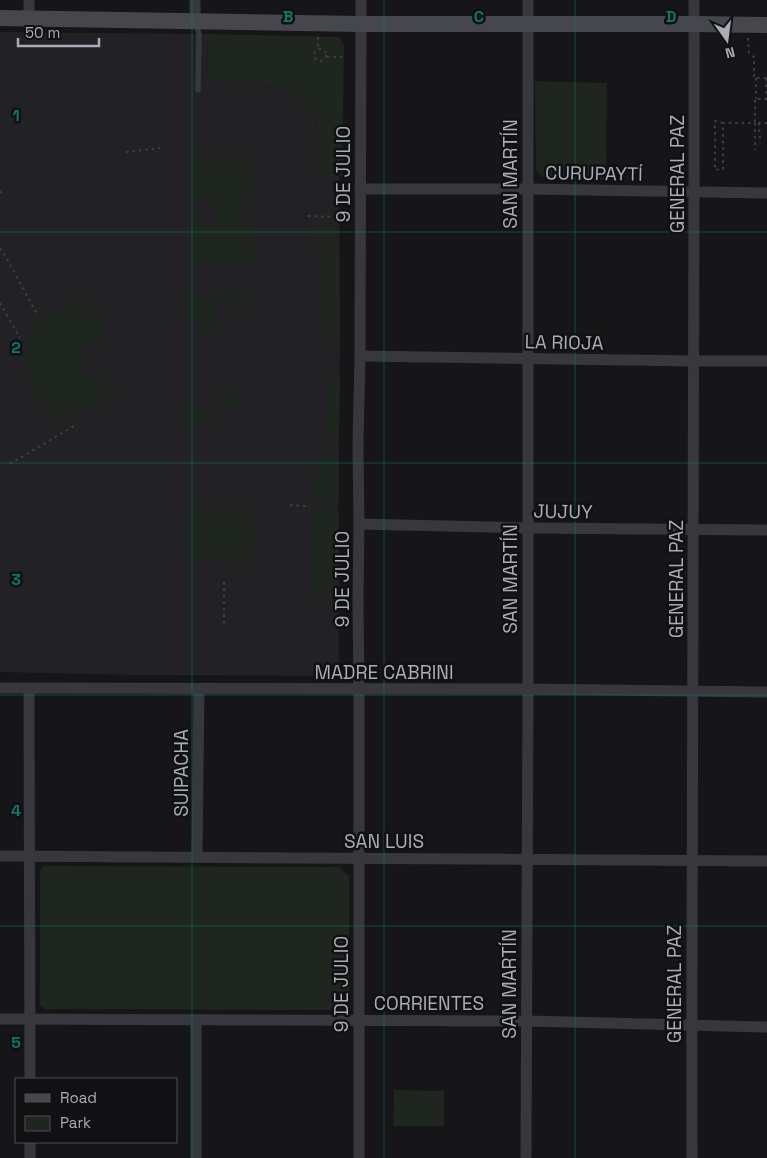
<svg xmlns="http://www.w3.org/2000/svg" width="767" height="1158" viewBox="0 0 767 1158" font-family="'Space Grotesk',sans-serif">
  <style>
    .built { fill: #222225 }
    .green { fill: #1e261f }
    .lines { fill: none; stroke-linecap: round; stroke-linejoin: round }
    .path { stroke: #3d3f44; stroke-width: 2; stroke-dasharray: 2.5 4; stroke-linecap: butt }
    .lane { stroke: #37383d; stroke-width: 5.5 }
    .street { stroke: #37383d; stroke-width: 11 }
    .secondary { stroke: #45474d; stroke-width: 16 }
    .grid { fill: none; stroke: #0f766e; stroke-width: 1; stroke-opacity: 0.55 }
    .labels { text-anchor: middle; stroke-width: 5; stroke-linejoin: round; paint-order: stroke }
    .street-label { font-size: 19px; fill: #a8adb8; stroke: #111113 }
    .grid-label { font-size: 16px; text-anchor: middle; font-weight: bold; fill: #0f766e; stroke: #111113; stroke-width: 5; stroke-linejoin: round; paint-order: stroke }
  </style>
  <rect width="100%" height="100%" fill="#161618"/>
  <path class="built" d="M0,32L207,34L208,80H239L262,84L280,89L299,99L313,114L317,124L319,138L318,170L339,176L340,340L338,522L339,670L330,676L137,675L0,672Z"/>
  <g class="green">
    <path d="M207,34L339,37L344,46L342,176L318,171C318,155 321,139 317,124C315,117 312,113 307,108C281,81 243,80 208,80Z"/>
    <path d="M535,81L607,83L606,180L544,178L536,170Z"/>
    <path d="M192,157H212L213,162L233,161L234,158L252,157L253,199H240L241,221H254L255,263L193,264L192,222L216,221L215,197H193Z"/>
    <path d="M328,221L339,222L340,340L331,345L324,335L322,293L325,268L321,254L316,246L315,228L323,222Z"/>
    <path d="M183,293H249L255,304L240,312L231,295L214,305L223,322L201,335L183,302Z"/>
    <path d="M87,299L111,337L101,342H82L81,375L106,376L113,391L67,419C63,417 57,415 53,412C35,400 20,365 27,343C29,337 35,328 40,323C52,310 70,304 87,299Z"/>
    <path d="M340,375L339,438L331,437L325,429V417L328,383L331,379Z"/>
    <path d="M230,387L239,403L225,411L216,395Z"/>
    <path d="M201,406L211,422H190L185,414Z"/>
    <path d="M339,450V502C333,502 324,505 319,503C307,500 315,471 320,464C324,458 333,453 339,450Z"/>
    <path d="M227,509H252V511H255V560L232,561V555H213V560H191V512H194V510H218L216,512V517C218,523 224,523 229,519V512Z"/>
    <path d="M329,510L339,511V597H317L312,596C309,587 312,581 313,573C314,553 312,533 312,513L319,511Z"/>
    <path d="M44,866L339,867L349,876V1001L338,1010L45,1009L40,1005V870Z"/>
    <path d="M394,1090L444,1091V1126H393Z"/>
  </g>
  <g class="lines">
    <g class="path">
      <path d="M318,37V49"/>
      <path d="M748,38L749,53L754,57V78H767"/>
      <circle cx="320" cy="55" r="6"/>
      <path d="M327,57H344"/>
      <path d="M756,78V99"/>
      <path d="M766,78V99"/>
      <path d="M767,99H755V123H767"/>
      <path d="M723,123L715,121V170L723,169V123H755"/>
      <path d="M755,123V150"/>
      <path d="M759,123L760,143"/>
      <path d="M126,152L160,148"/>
      <path d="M0,191L3,197"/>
      <path d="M308,216L342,217"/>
      <path d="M0,248L6,257L38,316"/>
      <path d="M0,303L20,338"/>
      <path d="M10,464L74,426"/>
      <path d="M290,505L307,506"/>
      <path d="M224,582V624"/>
    </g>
    <path class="lane" d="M196,23L199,34L198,90"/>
    <g class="street">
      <path d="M29,0V18"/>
      <path d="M195,0V21"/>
      <path d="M360,189H528L767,193"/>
      <path d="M360,356L694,361H767"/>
      <path d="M359,524L528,528L767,530"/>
      <path d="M0,688L528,689L767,692"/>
      <path d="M29,689L30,1079"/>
      <path d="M0,856L767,861"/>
      <path d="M197,857L199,689"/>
      <path d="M0,1019L527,1021L767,1027"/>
      <path d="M196,1020V1158"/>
      <path d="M30,1142V1158"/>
      <path d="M359,1158V689L358,603L359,524L358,445L360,356L361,0"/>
      <path d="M526,1158L528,689V0"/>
      <path d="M692,1158C691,772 695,386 694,0"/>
    </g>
    <path class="secondary" d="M0,18L360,24H694L767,25"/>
  </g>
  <path class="grid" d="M192,0V1158M384,0V1158M575,0V1158M0,232H767M0,463H767M0,695H767M0,926H767"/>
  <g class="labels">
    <g class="street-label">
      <text transform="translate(594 173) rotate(1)" y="7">CURUPAYTÍ</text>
      <text transform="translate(343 174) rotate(-90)" y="7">9 DE JULIO</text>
      <text transform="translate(510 174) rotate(-90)" y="7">SAN MARTÍN</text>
      <text transform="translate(677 174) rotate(-90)" y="7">GENERAL PAZ</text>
      <text transform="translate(564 342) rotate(1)" y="7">LA RIOJA</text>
      <text transform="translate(563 511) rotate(1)" y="7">JUJUY</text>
      <text transform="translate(342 579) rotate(-90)" y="7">9 DE JULIO</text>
      <text transform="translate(510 579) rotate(-90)" y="7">SAN MARTÍN</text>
      <text transform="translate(676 579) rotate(-90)" y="7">GENERAL PAZ</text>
      <text x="384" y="679">MADRE CABRINI</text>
      <text transform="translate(181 773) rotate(-90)" y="7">SUIPACHA</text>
      <text x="384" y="848">SAN LUIS</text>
      <text transform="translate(341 984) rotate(-90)" y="7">9 DE JULIO</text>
      <text transform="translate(509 984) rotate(-90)" y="7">SAN MARTÍN</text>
      <text transform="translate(674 984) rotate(-90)" y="7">GENERAL PAZ</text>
      <text x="429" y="1010">CORRIENTES</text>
    </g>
  </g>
  <g class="grid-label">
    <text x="288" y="22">B</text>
    <text x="479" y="22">C</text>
    <text x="671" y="22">D</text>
    <text x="16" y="121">1</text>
    <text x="16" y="353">2</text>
    <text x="16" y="585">3</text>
    <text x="16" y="816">4</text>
    <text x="16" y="1048">5</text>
  </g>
  <rect x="15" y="1078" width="162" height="65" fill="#111113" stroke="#4d4f55"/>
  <rect x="25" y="1094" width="25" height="8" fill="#45474d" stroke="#4d4f55"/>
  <text x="60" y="1103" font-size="15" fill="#a8adb8">Road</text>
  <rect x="25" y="1116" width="25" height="15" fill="#1e261f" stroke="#4d4f55"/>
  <text x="60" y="1128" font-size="15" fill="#a8adb8">Park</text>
  <g transform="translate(727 40) rotate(166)" stroke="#111113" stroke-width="4" paint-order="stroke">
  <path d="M0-4L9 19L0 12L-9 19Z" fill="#a8adb8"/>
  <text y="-8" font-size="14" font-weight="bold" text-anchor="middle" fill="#a8adb8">N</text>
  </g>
  <path d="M18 38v8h81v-8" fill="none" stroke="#a8adb8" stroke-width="2.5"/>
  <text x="25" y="38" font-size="15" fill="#a8adb8" stroke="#111113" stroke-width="4" paint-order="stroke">50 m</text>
</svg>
